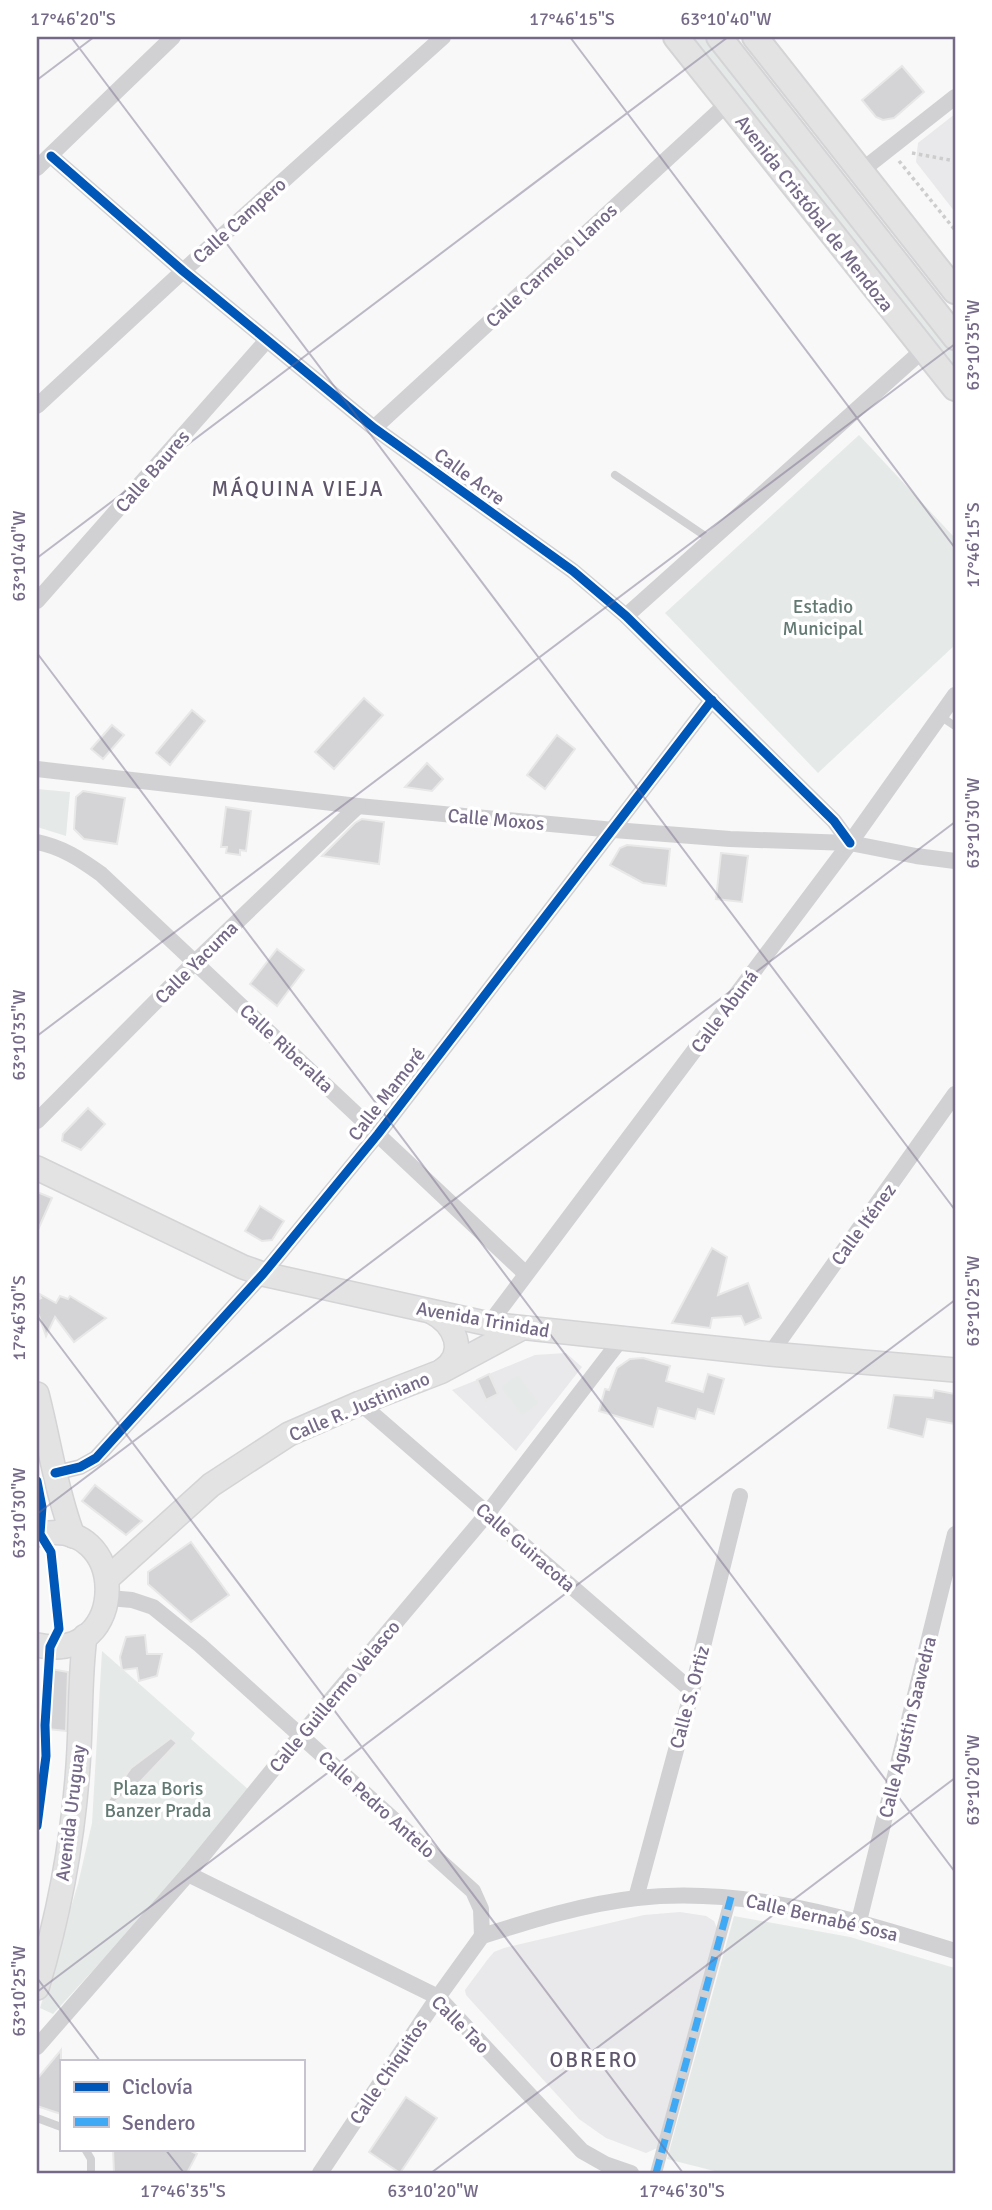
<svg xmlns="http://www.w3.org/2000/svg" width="992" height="2210" viewBox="0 0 992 2210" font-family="Signika,sans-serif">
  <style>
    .built { fill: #e9e8ea }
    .green { fill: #e5eae8 }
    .building { fill: #d4d4d6; stroke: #e8e8e8; stroke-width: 2 }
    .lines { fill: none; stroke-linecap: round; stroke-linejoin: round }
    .secondary-casing { stroke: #d4d4d6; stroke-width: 26 }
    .primary-casing { stroke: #d4d4d6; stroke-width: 28 }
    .path { stroke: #cecdce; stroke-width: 3.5; stroke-dasharray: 3.5 3.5; stroke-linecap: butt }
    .service { stroke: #d1d0d3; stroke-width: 8 }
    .pedestrian { stroke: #d1d0d3; stroke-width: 12 }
    .minor { stroke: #d1d0d3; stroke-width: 16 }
    .secondary { stroke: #e3e3e4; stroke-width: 23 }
    .primary { stroke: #e3e3e4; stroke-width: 24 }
    .quiet { stroke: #3fa9f5; stroke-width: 7; stroke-dasharray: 14 7; stroke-linecap: butt }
    .cycleway-casing { stroke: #fff; stroke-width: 13 }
    .cycleway { stroke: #0057b8; stroke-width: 9 }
    .ticks { fill: none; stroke: #746987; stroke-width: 2; stroke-opacity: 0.45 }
    .labels { text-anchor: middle; stroke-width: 7; stroke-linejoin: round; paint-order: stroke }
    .street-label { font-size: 19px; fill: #746987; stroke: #fff }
    .park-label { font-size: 19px; fill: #637973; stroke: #fff }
    .neighbourhood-label { font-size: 21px; letter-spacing: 2px; fill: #5f566c; stroke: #fff }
    .neatline { fill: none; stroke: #746987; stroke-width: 2.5 }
    .ticks-label { font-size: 18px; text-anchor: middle; fill: #746987 }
  </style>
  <rect width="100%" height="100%" fill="#f8f8f8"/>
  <g class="built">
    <path d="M955,114V212L916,162L918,143Z"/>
    <path d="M566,1353L582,1367L516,1451L452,1390L477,1380L486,1400L498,1394L489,1374L535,1355Z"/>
    <path d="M680,1912L706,1916L714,1921L717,1928L657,2148L646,2153L606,2138L579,2119L466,1995L465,1990L488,1959L494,1952L504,1948L644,1915Z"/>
  </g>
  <g class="green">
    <path d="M691,37H707L955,348V371Z"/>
    <path d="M859,435L955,538V645L818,773L665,613Z"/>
    <path d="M37,789L70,792L66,836L37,827Z"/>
    <path d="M518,1375L539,1403L522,1415L501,1387Z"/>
    <path d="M102,1651L195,1733L191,1739L249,1790L154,1904L53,2014L40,2008L78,1884L92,1823Z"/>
    <path d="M734,1916L850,1937L955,1968V2173H722L667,2159Z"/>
  </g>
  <g class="building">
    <path d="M902,66L924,92L894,118L883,120L876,117L862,100Z"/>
    <path d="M364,698L383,715L334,769L315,752Z"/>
    <path d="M192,710L205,721L170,765L156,753Z"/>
    <path d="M112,725L124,735L103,759L91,749Z"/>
    <path d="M557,735L575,749L545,789L527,775Z"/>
    <path d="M427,763L443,779L432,791L405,787Z"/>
    <path d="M83,791L125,798L117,844L84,839L74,829L76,797Z"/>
    <path d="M226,807L251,811L246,851L240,850V855L226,853L227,847H221Z"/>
    <path d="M362,819L384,822L379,864L322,856L355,823Z"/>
    <path d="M627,845L670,849L666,886L643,883L610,865L620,848Z"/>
    <path d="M721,853L748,856L742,902L716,899Z"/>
    <path d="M277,949L304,970L277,1006L250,984Z"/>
    <path d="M88,1108L105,1124L81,1150L62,1141L63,1134Z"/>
    <path d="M37,1192L52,1198L37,1232Z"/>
    <path d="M260,1206L284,1221L272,1240L262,1241L245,1231Z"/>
    <path d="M712,1248L727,1257L718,1295L748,1283L761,1318L745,1325L741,1316L712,1318L710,1328L672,1323Z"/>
    <path d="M38,1293L56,1303L60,1296L68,1299L70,1296L106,1318L74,1342L55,1317L46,1336L37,1310V1300L41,1298Z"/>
    <path d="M643,1358L670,1366L666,1381L703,1392L708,1374L724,1379L714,1414L698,1409L695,1419L658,1408L653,1427L599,1411L605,1389L609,1390L617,1368L630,1359Z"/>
    <path d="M489,1374L498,1394L486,1400L477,1380Z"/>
    <path d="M934,1390L955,1394V1424L927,1419L923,1437L888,1428L894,1395L933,1398Z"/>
    <path d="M95,1485L142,1521L126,1535L82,1501Z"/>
    <path d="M191,1542L229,1595L191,1622L148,1584V1572Z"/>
    <path d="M145,1635L147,1654H162L157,1676L139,1681L137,1668L122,1670L120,1657L126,1637Z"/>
    <path d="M51,1669L68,1672L66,1731L48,1729Z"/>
    <path d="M171,1738L177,1743L140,1782L111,1805L107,1802L131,1768Z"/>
    <path d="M61,2050V2114L37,2106V2079Z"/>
    <path d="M406,2097L437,2118L400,2173L369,2152Z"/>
    <path d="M113,2149H187L197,2154L187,2173H114Z"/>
  </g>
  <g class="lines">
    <g class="secondary-casing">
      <g id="secondary">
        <path d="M37,1168L243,1267L263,1274L489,1324L770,1354L955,1370"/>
        <path d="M432,1312C455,1324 468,1353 443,1370"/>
        <path d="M37,1394C49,1441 56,1490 73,1536"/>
        <path d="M37,1535C130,1512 131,1666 37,1645"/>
        <path d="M108,1578L211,1485L289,1434L360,1403L440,1372L522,1328"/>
        <path d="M37,1988C60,1911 75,1830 79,1749C81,1711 80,1674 85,1636"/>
      </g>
    </g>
    <g class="primary-casing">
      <g id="primary">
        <path d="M676,37L955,388"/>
        <path d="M719,37L955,337"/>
        <path d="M755,37L955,291"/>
      </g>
    </g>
    <g class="path">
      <path d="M912,153L955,161"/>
      <path d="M899,161L955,230"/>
    </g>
    <g class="service">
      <path d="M615,475L711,540"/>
      <path d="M940,716L955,726"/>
      <path d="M37,2118L61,2127"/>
      <path d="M85,2149L91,2159V2173"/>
    </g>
    <path class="pedestrian" d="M656,2173L731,1897"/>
    <g class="minor">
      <path d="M51,156L183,271L374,428L573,571L626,616L834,821L850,843"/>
      <path d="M37,168L173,37"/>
      <path d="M861,171L955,97"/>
      <path d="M37,406L183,271L443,37"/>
      <path d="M374,428L728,103"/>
      <path d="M37,601L267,340"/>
      <path d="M626,616L923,350"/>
      <path d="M37,769L358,806L614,830L730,839L850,843L916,856L955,861"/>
      <path d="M37,842C62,847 80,859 101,874L526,1274"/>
      <path d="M37,1121L195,962L358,806"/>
      <path d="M489,1324L850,843L955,695"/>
      <path d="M770,1354L955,1094"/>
      <path d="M360,1403L692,1691"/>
      <path d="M55,1473L80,1467L96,1458L263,1274L378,1134L712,700"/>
      <path d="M109,1598L132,1600L153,1607L200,1645L473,1891L481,1909L482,1936"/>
      <path d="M188,1874L438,1997L582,2151L605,2164L631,2173"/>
      <path d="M636,1898L692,1691L740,1496"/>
      <path d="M859,1921L955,1534"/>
      <path d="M482,1936C533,1920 584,1904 637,1898C746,1886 852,1919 955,1951"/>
      <path d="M37,2047L188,1874L301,1735L487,1514L622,1338"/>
      <path d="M320,2173L438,1997L482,1936"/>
    </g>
    <use href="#secondary" class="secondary"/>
    <use href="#primary" class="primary"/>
    <path class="quiet" d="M656,2173L731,1897"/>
    <g class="cycleway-casing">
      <g id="cycleway">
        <path d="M51,156L183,271L374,428L573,571L626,616L834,821L850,843"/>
        <path d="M55,1473L80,1467L96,1458L263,1274L378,1134L712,700"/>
        <path d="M37,1481L42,1507L40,1534L51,1552L59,1629L50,1647L45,1725L46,1756L37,1826"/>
      </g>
    </g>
    <use href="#cycleway" class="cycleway"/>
  </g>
  <path class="ticks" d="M71,37L955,1210M570,37L955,548M37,80L94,37M37,558L728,37M37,653L955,1872M37,1036L955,344M37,1316L683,2173M37,1514L955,822M37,1978L100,2061M37,1992L955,1300M165,2149L184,2173M431,2173L955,1778"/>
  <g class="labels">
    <g class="street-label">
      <text transform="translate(815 213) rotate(52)" y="7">Avenida Cristóbal de Mendoza</text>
      <text transform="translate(239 220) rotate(-42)" y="7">Calle Campero</text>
      <text transform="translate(551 265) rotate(-43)" y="7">Calle Carmelo Llanos</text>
      <text transform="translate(152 471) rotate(-49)" y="7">Calle Baures</text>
      <text transform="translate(470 476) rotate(36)" y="7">Calle Acre</text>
      <text transform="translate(496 819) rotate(5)" y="7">Calle Moxos</text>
      <text transform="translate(196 962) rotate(-45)" y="7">Calle Yacuma</text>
      <text transform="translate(724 1011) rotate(-53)" y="7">Calle Abuná</text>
      <text transform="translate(287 1048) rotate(43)" y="7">Calle Riberalta</text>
      <text transform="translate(386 1094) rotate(-52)" y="7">Calle Mamoré</text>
      <text transform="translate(863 1224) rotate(-54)" y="7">Calle Iténez</text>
      <text transform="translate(483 1319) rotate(10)" y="7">Avenida Trinidad</text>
      <text transform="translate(359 1406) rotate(-23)" y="7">Calle R. Justiniano</text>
      <text transform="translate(526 1547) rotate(41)" y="7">Calle Guiracota</text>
      <text transform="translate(334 1696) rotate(-50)" y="7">Calle Guillermo Velasco</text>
      <text transform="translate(689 1697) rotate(-75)" y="7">Calle S. Ortiz</text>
      <text transform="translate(907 1727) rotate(-76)" y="7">Calle Agustin Saavedra</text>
      <text transform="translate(377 1804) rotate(42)" y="7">Calle Pedro Antelo</text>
      <text transform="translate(70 1813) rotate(-83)" y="7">Avenida Uruguay</text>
      <text transform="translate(822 1917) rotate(13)" y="7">Calle Bernabé Sosa</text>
      <text transform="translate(461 2024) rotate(45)" y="7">Calle Tao</text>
      <text transform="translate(388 2071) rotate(-56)" y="7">Calle Chiquitos</text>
    </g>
    <g class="park-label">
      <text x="823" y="613">Estadio<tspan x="823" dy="22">Municipal</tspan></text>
      <text x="158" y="1795">Plaza Boris<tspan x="158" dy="22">Banzer Prada</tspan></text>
    </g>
    <g class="neighbourhood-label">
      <text x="298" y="496">MÁQUINA VIEJA</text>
      <text x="594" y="2067">OBRERO</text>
    </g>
  </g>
  <rect width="992" height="2210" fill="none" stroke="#ffffff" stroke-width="77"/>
  <rect x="60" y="2060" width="245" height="91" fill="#ffffff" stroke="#c7c3cf" stroke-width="2"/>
  <rect x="74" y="2082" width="35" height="10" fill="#0057b8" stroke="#c7c3cf" stroke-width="2"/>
  <text x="122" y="2094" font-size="21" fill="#746987">Ciclovía</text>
  <rect x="74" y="2117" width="35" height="10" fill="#3fa9f5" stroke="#c7c3cf" stroke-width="2"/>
  <text x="122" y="2130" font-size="21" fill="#746987">Sendero</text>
  <rect x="38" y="38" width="916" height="2134" class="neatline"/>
  <g class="ticks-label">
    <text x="73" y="25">17°46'20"S</text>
    <text x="572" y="25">17°46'15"S</text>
    <text x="726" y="25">63°10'40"W</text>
    <text transform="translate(973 345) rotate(-90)" y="6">63°10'35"W</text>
    <text transform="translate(973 545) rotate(-90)" y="6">17°46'15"S</text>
    <text transform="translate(19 556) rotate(-90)" y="6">63°10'40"W</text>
    <text transform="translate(973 823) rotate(-90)" y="6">63°10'30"W</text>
    <text transform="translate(19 1035) rotate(-90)" y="6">63°10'35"W</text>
    <text transform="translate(973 1301) rotate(-90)" y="6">63°10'25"W</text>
    <text transform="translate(19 1318) rotate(-90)" y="6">17°46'30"S</text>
    <text transform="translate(19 1513) rotate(-90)" y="6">63°10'30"W</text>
    <text transform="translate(973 1780) rotate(-90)" y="6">63°10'20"W</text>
    <text transform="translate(19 1991) rotate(-90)" y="6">63°10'25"W</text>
    <text x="183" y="2197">17°46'35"S</text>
    <text x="433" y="2197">63°10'20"W</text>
    <text x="682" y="2197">17°46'30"S</text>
  </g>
</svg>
